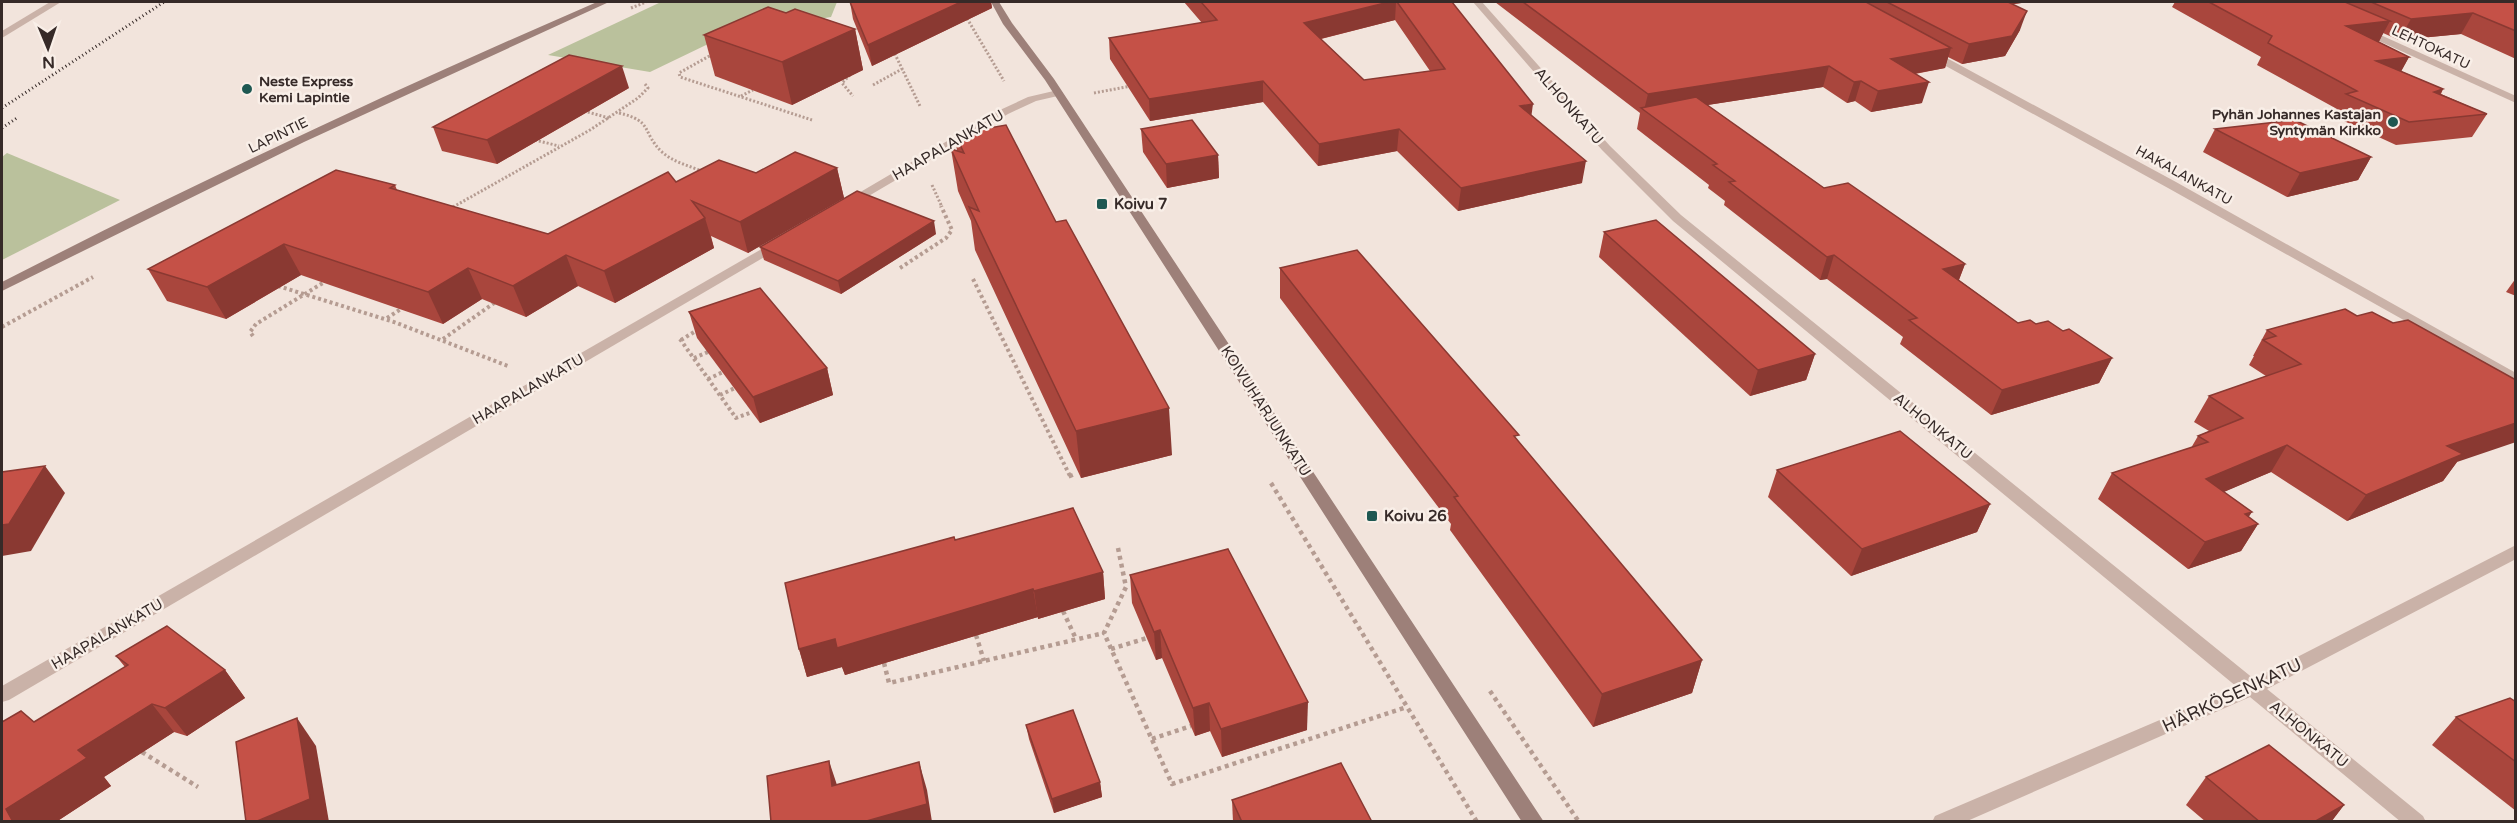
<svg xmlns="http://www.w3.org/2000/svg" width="2517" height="823" viewBox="0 0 2517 823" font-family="'Varela Round',sans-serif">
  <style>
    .green { fill: #bac19c }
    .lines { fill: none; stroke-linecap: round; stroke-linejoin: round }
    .path-far2 { stroke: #b59c92; stroke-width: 3; stroke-dasharray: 2 2; stroke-linecap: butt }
    .path-far1 { stroke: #b59c92; stroke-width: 4; stroke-dasharray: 3 3; stroke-linecap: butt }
    .path { stroke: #b59c92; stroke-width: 4.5; stroke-dasharray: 4 4; stroke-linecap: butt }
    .lane { fill: #cab2a8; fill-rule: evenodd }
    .street { fill: #cab2a8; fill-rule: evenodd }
    .secondary { fill: #9d8079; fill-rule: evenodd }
    .rail { stroke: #362a28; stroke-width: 3; stroke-dasharray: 1 3; stroke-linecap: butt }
    .wall { fill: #a9463d; fill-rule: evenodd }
    .shaded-wall { fill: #8a3932 }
    .building { fill: #c55147; stroke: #8a3932; stroke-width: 1.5 }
    .poi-dot { fill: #1e5852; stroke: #f9efe8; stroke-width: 2 }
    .labels { text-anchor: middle; stroke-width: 5; stroke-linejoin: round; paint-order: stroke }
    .far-street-label { font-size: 14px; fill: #362a28; stroke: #f9efe8 }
    .far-poi-label { font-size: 14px; font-weight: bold; fill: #362a28; stroke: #f9efe8; text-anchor: start }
    .street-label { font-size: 15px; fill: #362a28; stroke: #f9efe8 }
    .poi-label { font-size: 15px; font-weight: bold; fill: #362a28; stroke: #f9efe8; text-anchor: start }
    .near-street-label { font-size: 18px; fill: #362a28; stroke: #f9efe8 }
  </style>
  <rect width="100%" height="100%" fill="#f2e4dc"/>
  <g class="green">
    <path d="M661,2H837L831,17L731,33L650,72L548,55Z"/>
    <path d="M7,153L120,200L2,260V157Z"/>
  </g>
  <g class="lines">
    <g class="path-far2">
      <path d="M631,8L646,2"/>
      <path d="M965,15L1004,81"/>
      <path d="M893,50L920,106"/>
      <path d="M713,54L679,73L680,77L812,120"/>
      <path d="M850,75L842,83L853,96"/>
      <path d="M873,85L902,69"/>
      <path d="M1094,93L1131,86"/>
      <path d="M741,96L753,90"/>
      <path d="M584,111L609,118"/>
      <path d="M619,113C654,121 641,132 662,152C673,162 690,166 704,172"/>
      <path d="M535,140L559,146"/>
      <path d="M932,185L942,207"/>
      <path d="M453,207L590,130L638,98L648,88L645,84"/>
    </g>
    <g class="path-far1">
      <path d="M452,208L456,206"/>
      <path d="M900,268L946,238L952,230L941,206"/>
      <path d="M973,279L1070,476"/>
      <path d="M278,286L394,322L508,366"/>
      <path d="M387,318L401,309"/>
      <path d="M2,327L93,277"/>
      <path d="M253,336L250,332L256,324L326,281"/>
      <path d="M443,339L497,301"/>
      <path d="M680,339L736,418L752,412"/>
      <path d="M681,340L699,329"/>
      <path d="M694,358L708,352"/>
      <path d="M708,379L723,372"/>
      <path d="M720,395L735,388"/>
    </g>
    <g class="path">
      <path d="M1070,474L1073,481"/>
      <path d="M1271,483L1477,822"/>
      <path d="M1118,548L1126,587L1104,633L1172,784L1407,707"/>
      <path d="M1063,611L1076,639"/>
      <path d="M976,635L984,661"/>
      <path d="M1111,649L1147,638"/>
      <path d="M884,663L889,683L1104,633"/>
      <path d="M1490,691L1579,822"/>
      <path d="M1152,739L1191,726"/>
      <path d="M142,752L198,787"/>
    </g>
    <path class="lane" d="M50,2H61L2,38V31Z"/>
    <g class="street">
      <path d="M1473,2H1482L1610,146L1681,215L2254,679L2516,545V559L2267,689L2423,816L2426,822H2401L2250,697L1965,822H1932L1935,816L2237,687L1673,221L1602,150Z"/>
      <path d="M2359,28H2365L2516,96V103L2359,32Z"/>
      <path d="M1924,50H1932L2176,182L2516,373V383L2168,188L1924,54Z"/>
      <path d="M1058,90L1063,93L1062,95L1036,101L1008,114L850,207H842L840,204L1000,110L1028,97Z"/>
      <path d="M779,239L783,240L785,243L783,246L9,700L2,702V686Z"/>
    </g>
    <g class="secondary">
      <path d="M597,2H609L304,142L2,291V282C197,182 396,89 597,2Z"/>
      <path d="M991,2H999L1012,23L1054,79L1544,822H1522L1088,147L1045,80L1003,24Z"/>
    </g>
    <g class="rail">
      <path d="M2,108L164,2"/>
      <path d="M2,128L17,118"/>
    </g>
  </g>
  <g class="wall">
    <path d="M850,2H991L992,8L872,66L853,19Z"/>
    <path d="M1184,2H1452L1531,116L1582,183L1458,211L1397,151L1318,166L1263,102L1150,121L1110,59L1109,38L1202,23ZM1395,20L1430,71L1364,80L1321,39Z"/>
    <path d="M1495,2H2029L2013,4L2020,30L2005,56L1962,64L1948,57L1945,68L1915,74L1922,103L1871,112L1855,101L1847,103L1823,87L1707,105L1824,188L1965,264L1959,280L2018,323L2036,324L2063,331L2112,358L2099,383L1991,415L1900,344L1903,337L1827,279L1820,280L1724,205L1725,201L1708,188L1709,185L1637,129L1640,113Z"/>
    <path d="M2175,2H2516V59L2461,34L2399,40L2383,33L2379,42L2409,57L2401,71L2443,89L2441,94L2487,114L2472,137L2396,145L2333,116L2337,109L2257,65L2261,57L2172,7Z"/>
    <path d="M786,13L855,29L863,70L792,105L715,76L704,35Z"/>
    <path d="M629,88L497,164L442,151L433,127Z"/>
    <path d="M1141,129L1218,155L1219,178L1167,188L1143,152Z"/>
    <path d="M2215,129L2371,157L2358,180L2287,197L2203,152Z"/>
    <path d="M955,134L1172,455L1081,478L975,250L971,221L958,191L951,149L957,151Z"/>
    <path d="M837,168L844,198L748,253L711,236L714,248L615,303L578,286L526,317L482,299L443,324L301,275L226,319L167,301L148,269L395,185L397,190L548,234L676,182L756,173Z"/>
    <path d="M1604,232L1815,354L1806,380L1750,396L1599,257Z"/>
    <path d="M936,234L841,294L764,260L760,247Z"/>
    <path d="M1280,268L1518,441L1702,660L1692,693L1593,727L1450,530L1451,524L1280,298Z"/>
    <path d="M2516,278V296L2506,292Z"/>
    <path d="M689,312L827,368L833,395L760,423L697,338Z"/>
    <path d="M2267,330L2457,462L2443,481L2347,521L2271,472L2223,492L2248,517L2258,524L2241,551L2188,569L2098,499L2112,473L2191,448L2198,436L2209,431L2194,422L2209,396L2266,376L2249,365L2254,356H2253Z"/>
    <path d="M1777,470L1990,504L1977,532L1851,576L1768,497Z"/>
    <path d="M955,540L1103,572L1105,599L1038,619V617L845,675L842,667L807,677L799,649Z"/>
    <path d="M1130,575L1307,730L1222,757L1210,731L1195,736L1162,658L1156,660L1132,603Z"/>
    <path d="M116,656L225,670L245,698L187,736L174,732L104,777L111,786L56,822H2L34,722L125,667Z"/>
    <path d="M2516,702V811L2432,745L2456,717Z"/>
    <path d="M1026,725L1100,782L1102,797L1054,813L1029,739Z"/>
    <path d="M2206,777L2344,805L2331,822H2206L2186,805Z"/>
    <path d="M1232,800L1372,822H1233Z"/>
  </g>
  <g class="shaded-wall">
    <path d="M961,2H991L992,8L872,66L868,45Z"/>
    <path d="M1389,2H1396L1395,20L1304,43V23Z"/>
    <path d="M1980,2H2029L1977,9Z"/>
    <path d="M2027,11L2020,30L2005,56L1962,64L1969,44Z"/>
    <path d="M2473,13L2461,34L2399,40L2411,19Z"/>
    <path d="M2390,21L2378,43L2346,26Z"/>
    <path d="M855,29L863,70L792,105L782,62Z"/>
    <path d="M1951,48L1945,68L1885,79L1891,59Z"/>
    <path d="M2409,57L2397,79L2376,61Z"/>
    <path d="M622,66L629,88L497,164L487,140Z"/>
    <path d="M1829,66L1823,87L1650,114L1644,110L1648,94Z"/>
    <path d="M1263,81V102L1150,121L1149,99Z"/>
    <path d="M1861,81L1855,101L1847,103L1854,82Z"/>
    <path d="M1929,82L1922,103L1871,112L1878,91Z"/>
    <path d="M2443,89L2430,112L2434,92Z"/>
    <path d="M1533,104L1530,126L1520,106Z"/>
    <path d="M1399,129L1397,151L1318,166L1319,144Z"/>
    <path d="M1218,155L1219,178L1167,188L1166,164Z"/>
    <path d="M2371,157L2358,180L2287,197L2300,173Z"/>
    <path d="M1586,161L1582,183L1458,211L1461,188Z"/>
    <path d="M837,168L844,198L748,253L740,222Z"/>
    <path d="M705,218L714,248L615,303L604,271Z"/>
    <path d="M934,221L936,234L841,294L838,281Z"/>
    <path d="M284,244L301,275L226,319L207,287Z"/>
    <path d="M566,255L578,286L526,317L513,286Z"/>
    <path d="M1834,255L1827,279L1820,280L1827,257Z"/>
    <path d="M1965,264L1956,287L1943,269Z"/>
    <path d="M468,268L482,299L443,324L428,292Z"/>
    <path d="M1815,354L1806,380L1750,396L1758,370Z"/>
    <path d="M2112,358L2099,383L1991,415L2002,390Z"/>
    <path d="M827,368L833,395L760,423L753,397Z"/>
    <path d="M1169,408L1172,455L1081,478L1076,431Z"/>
    <path d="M2516,420V442L2457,462L2443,481L2347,521L2366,495L2447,446Z"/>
    <path d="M2287,445L2271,472L2191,506L2206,479Z"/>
    <path d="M45,466L65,493L31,551L2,556V525Z"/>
    <path d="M1990,504L1977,532L1851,576L1862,549Z"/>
    <path d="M2252,512L2240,530L2258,524L2241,551L2188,569L2205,542L2245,514Z"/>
    <path d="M1103,572L1105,599L1038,619L1034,591Z"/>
    <path d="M1033,589L1038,617L845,675L842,667L807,677L799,649L835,639Z"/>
    <path d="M1160,630L1162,658L1156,660L1154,632Z"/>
    <path d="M1702,660L1692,693L1593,727L1602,694Z"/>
    <path d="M225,670L245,698L187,736L165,708Z"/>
    <path d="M1308,702L1307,730L1222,757L1221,729Z"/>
    <path d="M1209,703L1210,731L1195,736L1193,708Z"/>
    <path d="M152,704L174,732L104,777L111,786L56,822H13L6,809L78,750Z"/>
    <path d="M297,718L316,746L329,822H255Z"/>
    <path d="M829,761L838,788L832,786Z"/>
    <path d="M919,762L927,790L932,822H863Z"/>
    <path d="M1100,782L1102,797L1054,813L1052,799Z"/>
    <path d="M2344,805L2331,822H2314Z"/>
  </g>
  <g class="building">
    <path d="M850,2H961L868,45Z"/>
    <path d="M1201,2H1389L1304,23L1364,80L1445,69L1397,2H1452L1533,104L1520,106L1586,161L1461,188L1399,129L1319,144L1263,81L1149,99L1109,38L1217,20Z"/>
    <path d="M1523,2H1866L1951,48L1891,59L1929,82L1878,91L1861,81L1854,82L1829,66L1648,94Z"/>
    <path d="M1887,2H2008L2027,11L2012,36L1969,44Z"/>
    <path d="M2209,2H2345L2390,21L2346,26L2409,57L2376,61L2443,89L2434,92L2487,114L2409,122L2346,94L2357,91L2268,43L2272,36Z"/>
    <path d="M2371,2H2516V31L2473,13L2411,19Z"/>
    <path d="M768,7L786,13L795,9L855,29L782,62L704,35Z"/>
    <path d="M569,55L622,66L487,140L433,127Z"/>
    <path d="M1696,97L1824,188L1848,183L1965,264L1943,269L2018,323L2030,320L2036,324L2048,321L2063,331L2069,329L2112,358L2002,390L1909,320L1917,318L1834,255L1827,257L1729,182L1735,181L1713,165L1717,164L1641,108Z"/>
    <path d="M1192,120L1218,155L1166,164L1141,129Z"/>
    <path d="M2295,120L2371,157L2300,173L2215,129Z"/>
    <path d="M1006,125L1056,222L1066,220L1169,408L1076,431L969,207L979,211L951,149L964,153L955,134Z"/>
    <path d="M795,152L837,168L740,222L692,201L705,218L604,271L566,255L513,286L468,268L428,292L284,244L207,287L148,269L336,170L395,185L390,188L548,234L668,172L676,182L719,160L756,173Z"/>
    <path d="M857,191L934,221L838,281L760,247Z"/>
    <path d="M1656,220L1815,354L1758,370L1604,232Z"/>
    <path d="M1357,250L1519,435L1514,436L1702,660L1602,694L1454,497L1458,496L1280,268Z"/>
    <path d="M760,288L827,368L753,397L689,312Z"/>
    <path d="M2345,309L2357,316L2372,312L2393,323L2408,320L2516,380V423L2447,446L2463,454L2366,495L2287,445L2206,479L2252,512L2245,514L2258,524L2205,542L2112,473L2208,442L2198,436L2243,418L2209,396L2301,364L2263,340L2276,336L2267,330Z"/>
    <path d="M1900,431L1990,504L1862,549L1777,470Z"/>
    <path d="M45,466L9,524L2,525V472Z"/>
    <path d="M1073,508L1103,572L1034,591L1033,589L837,648L835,639L799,649L785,583L954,537L955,540Z"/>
    <path d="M1228,549L1308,702L1221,729L1209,703L1193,708L1160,630L1154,632L1130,575Z"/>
    <path d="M167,626L225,670L165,708L152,704L78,750L87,758L6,809L13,822H2V722L21,711L34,722L128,665L116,656Z"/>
    <path d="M2510,698L2516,702V762L2456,717Z"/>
    <path d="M1073,710L1100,782L1052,799L1026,725Z"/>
    <path d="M297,718L310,799L255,822H246L236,742Z"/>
    <path d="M2269,745L2344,805L2314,822H2260L2206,777Z"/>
    <path d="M829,761L832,786L919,762L927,804L863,822H771L767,776Z"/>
    <path d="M1341,763L1372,822H1242L1232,800Z"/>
  </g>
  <g class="poi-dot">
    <circle cx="247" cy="89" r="6"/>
    <circle cx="2393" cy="122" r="6"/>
    <rect x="1096" y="198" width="12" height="12" rx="3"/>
    <rect x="1366" y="510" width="12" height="12" rx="3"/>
  </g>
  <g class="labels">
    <g class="far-street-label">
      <text transform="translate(2431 47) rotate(25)" y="5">LEHTOKATU</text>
      <text transform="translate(278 135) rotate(-26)" y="5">LAPINTIE</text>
      <text transform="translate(2184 175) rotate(29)" y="5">HAKALANKATU</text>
    </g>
    <g class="far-poi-label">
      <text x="259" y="86">Neste Express<tspan x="259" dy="16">Kemi Lapintie</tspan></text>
      <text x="2381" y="119" text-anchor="end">Pyhän Johannes Kastajan<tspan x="2381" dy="16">Syntymän Kirkko</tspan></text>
    </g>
    <g class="street-label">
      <text transform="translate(1569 106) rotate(49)" y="5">ALHONKATU</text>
      <text transform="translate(948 145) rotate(-30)" y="5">HAAPALANKATU</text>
      <text transform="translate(528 389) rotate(-30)" y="5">HAAPALANKATU</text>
      <text transform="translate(1266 411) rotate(57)" y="5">KOIVUHARJUNKATU</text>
      <text transform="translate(1933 426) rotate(39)" y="5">ALHONKATU</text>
      <text transform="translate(107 634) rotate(-30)" y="5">HAAPALANKATU</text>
      <text transform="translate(2309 734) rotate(39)" y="5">ALHONKATU</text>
    </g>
    <g class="poi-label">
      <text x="1114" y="209">Koivu 7</text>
      <text x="1384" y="521">Koivu 26</text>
    </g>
    <g class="near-street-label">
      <text transform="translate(2232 695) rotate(-25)" y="6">HÄRKÖSENKATU</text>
    </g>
  </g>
  <rect width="2517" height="823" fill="none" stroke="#362a28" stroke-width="6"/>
  <g transform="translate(48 48) rotate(178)" stroke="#f9efe8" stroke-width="4.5" paint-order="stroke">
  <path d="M0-4.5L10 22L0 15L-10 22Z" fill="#362a28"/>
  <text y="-9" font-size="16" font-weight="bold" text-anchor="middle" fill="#362a28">N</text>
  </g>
</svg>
